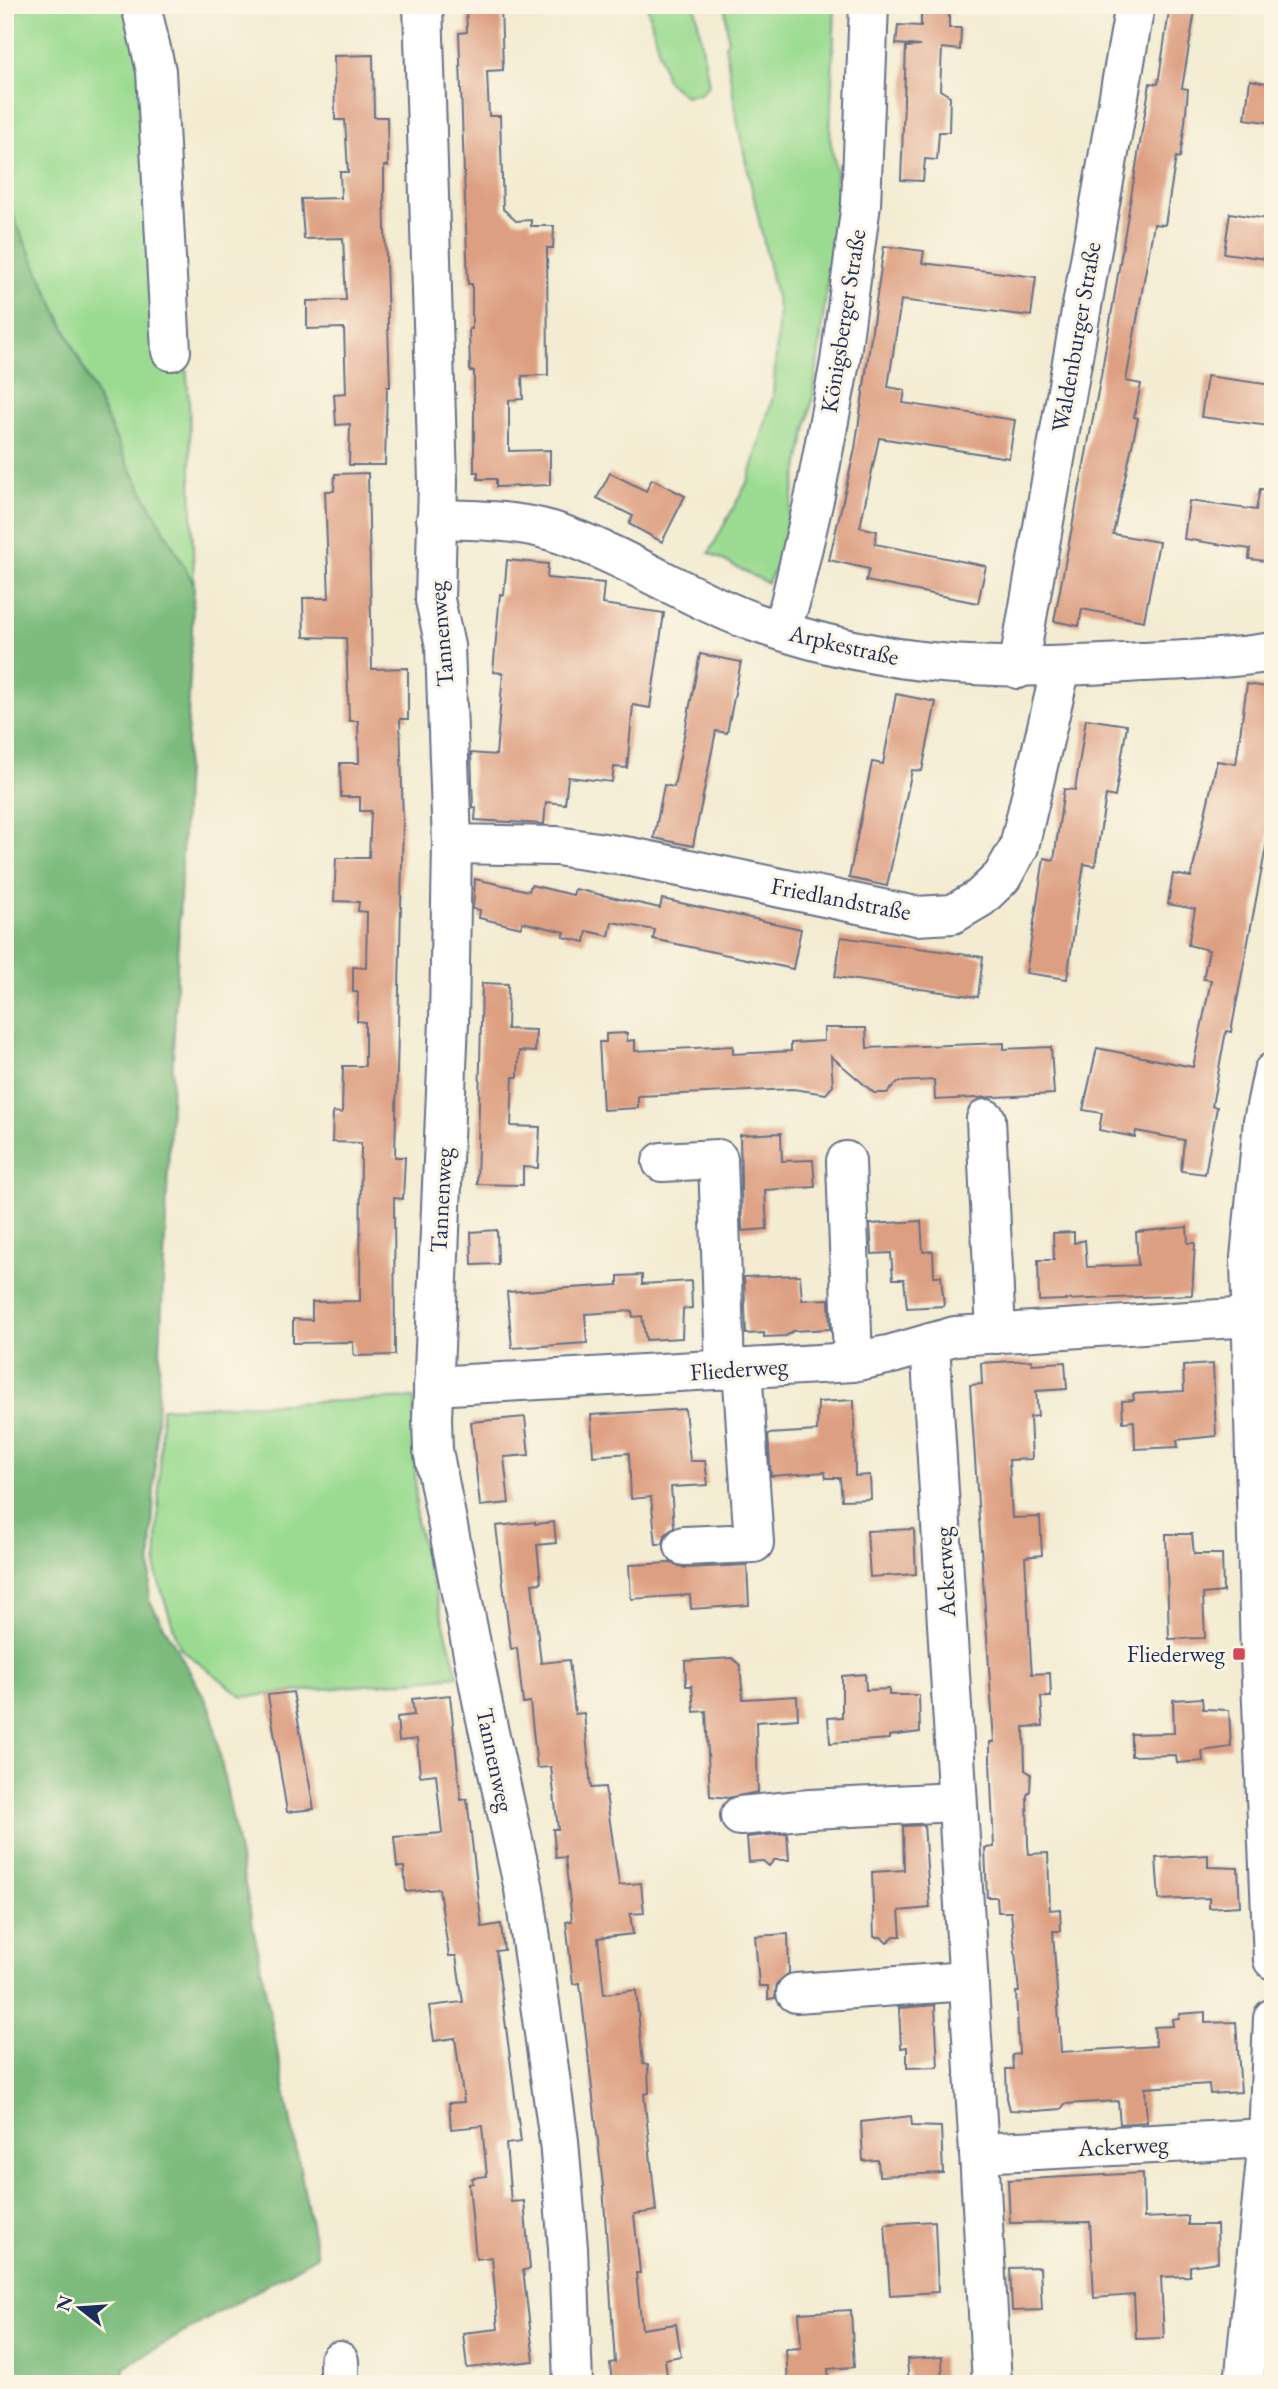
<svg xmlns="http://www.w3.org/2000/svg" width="1278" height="2389" viewBox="0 0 1278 2389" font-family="'EB Garamond',serif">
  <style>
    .green { fill: #9bdb91; stroke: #5b8578; stroke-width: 2 }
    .forest { fill: #7cbb7b; stroke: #4c756c; stroke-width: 2 }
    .building { fill: #dd9f81 }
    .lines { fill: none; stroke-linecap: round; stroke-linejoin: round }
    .minor-casing { stroke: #677187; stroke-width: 42 }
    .minor { stroke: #fff; stroke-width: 38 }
    .poi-dot { fill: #d1495b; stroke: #fcf5e5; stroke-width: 2.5 }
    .labels { text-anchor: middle; stroke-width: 6; stroke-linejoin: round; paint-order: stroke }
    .street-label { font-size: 24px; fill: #1b2f5e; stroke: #fcf5e5 }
    .poi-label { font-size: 24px; fill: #1b2f5e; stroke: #fcf5e5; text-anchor: end }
  </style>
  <rect width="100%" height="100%" fill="#fcf5e5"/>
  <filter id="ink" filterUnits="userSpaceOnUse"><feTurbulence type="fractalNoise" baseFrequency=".0143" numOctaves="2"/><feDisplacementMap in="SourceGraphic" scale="14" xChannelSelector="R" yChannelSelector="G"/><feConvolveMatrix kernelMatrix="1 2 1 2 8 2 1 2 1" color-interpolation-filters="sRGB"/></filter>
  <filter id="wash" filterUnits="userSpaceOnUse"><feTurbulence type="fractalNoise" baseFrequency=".00686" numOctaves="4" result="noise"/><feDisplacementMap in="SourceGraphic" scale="28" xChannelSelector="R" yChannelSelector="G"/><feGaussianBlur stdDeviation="1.57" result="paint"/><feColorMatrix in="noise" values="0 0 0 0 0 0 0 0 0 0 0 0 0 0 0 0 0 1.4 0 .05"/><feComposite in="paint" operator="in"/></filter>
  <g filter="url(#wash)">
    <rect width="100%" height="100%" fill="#f3ecd2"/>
    <g class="green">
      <path d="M5,5H154L189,400L194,584L127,463L5,199Z"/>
      <path d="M647,5H695L709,85L700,94L685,96L666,80Z"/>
      <path d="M725,5H835L830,138L836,171V215L814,391L779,563L767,583L709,553L749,479L773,396L779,311L739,130L725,45L728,40Z"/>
      <path d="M414,1398L416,1521L458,1676L243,1697L180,1648L156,1573L162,1408Z"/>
    </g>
    <path class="forest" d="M5,199L127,463L194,584L149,1600L211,1709L317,2256L124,2367L123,2384H5Z"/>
    <g id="blocks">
      <g class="building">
        <path d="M466,5H501L503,70L487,71L489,116H500L503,209L516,221L531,220V226H554L553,248H547L548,375L522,376L523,399L509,400V451L550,450V485L496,487V479H478V472H474V371H470L469,329H472V284H468L459,33L467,32Z"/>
        <path d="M921,5H949V28H961L960,50L942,48L940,90L950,96L949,132H939L937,160L925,159L923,181L901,180L906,47L920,46L896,44L898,25L921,26Z"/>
        <path d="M1170,5H1196L1182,88L1188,89L1185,123L1180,158L1176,157L1165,225L1154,224L1126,381L1141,384L1134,417L1138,418L1113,534L1159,542L1144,621L1082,609L1079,626L1054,621L1101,376L1150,83L1158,84Z"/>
        <path d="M373,55L374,117H387L388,166H384V197L390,387H387L385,465H349L350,424L336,425L334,394L346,393L344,328L307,329V301L346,300L343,238L304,239L301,199L341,198L340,172H348L345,120H335L334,56Z"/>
        <path d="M1250,80L1273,84V123L1245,119Z"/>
        <path d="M1230,213L1273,220V260L1224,253Z"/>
        <path d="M884,246L924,251L922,263L1036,277L1031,316L901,300L888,387L905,390L903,403L1015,420L1009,458L879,438L860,527L877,531L875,544L986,566L978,603L866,581L869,569L829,560L855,449Z"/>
        <path d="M1207,376L1273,385V418L1269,426L1201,417Z"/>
        <path d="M368,473L372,669L408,668V719H400L403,821L395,1157H405L403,1199L394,1198L395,1355L354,1356L353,1342L293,1343V1319L312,1320V1302L360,1301L361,1143L332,1142L333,1112L342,1113L343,1066H365V1022L357,1021L358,992H353V967L366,968L367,912L358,911L359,902L334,901L336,858H369L371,811H360V797H341L340,763H359L358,721H349L346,638L304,637L303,598H329L325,491H334L335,474Z"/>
        <path d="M610,473L646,491L652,479L685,496L662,542L629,524L633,516L597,498Z"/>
        <path d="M1260,489L1273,490V562L1249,559L1250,549L1184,539L1189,501L1256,510Z"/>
        <path d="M507,560L548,564L547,578L604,583L602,604L664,613L650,708L633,705L627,768L614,767L612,782L568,777L565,804L546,802L544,824L475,820L476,808H473L471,753L496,755L503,673L493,672L500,594L504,595Z"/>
        <path d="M700,654L741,662L727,733L716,731L693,846L654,838L664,785L674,787Z"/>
        <path d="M1247,684L1273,688V810L1231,1032L1226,1031L1212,1106L1217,1107L1205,1174L1181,1171L1184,1140L1136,1131L1135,1137L1099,1130L1102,1113L1083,1110L1097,1048L1193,1067L1211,980L1203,979L1209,950L1188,945L1195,909L1168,904L1173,874L1191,877L1217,761L1236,764Z"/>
        <path d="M896,694L936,702L922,771L912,770L887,886L849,878L872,762L883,764Z"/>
        <path d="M1086,719L1127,725L1115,797L1106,795L1095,866L1084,864L1067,979L1026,973L1044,858L1054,860L1064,789L1075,790Z"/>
        <path d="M475,879L529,891L531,885L573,895L575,889L660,908L662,899L801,929L793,969L653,939L655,930L612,922L609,936L587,931L585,942L563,937L565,932L522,922L521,928L479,918L480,910L473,909Z"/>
        <path d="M841,937L983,957L978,997L835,977Z"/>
        <path d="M482,983L508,984L507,1029L536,1030L535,1052L519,1051L518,1077H513L511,1126L540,1127L538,1168L523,1167V1185L477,1184Z"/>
        <path d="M824,1028H866L867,1048L1004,1043V1049L1051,1047L1054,1094L935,1100L934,1080L898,1082L887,1093H874L831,1056L833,1086L826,1094L793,1089L638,1096V1108L603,1110L599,1042H606V1034L627,1033V1041L635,1040V1051L733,1046V1054L791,1051V1043L824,1041Z"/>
        <path d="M781,1133L782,1161L813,1160L815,1187L765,1190L767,1229L742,1231L740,1135Z"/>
        <path d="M921,1221L923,1252L933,1251L934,1276H941L944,1306L907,1308L904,1279H893L891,1253L872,1254L870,1224Z"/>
        <path d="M1187,1227L1188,1243H1195L1192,1295L1039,1301L1038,1260H1054L1053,1233L1074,1232V1243L1085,1240L1087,1267L1138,1265L1136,1232Z"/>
        <path d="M497,1230L498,1264L472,1265L471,1232Z"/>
        <path d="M642,1275V1284L691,1281L692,1308L683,1309L682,1338L646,1340L642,1316L633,1317L632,1311L585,1314L587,1343L512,1348L507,1292L618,1285V1276Z"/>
        <path d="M800,1275L802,1300L829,1299L830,1329L793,1331L786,1336L764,1337V1333L746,1334L744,1277Z"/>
        <path d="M1032,1360V1364L1065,1362L1067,1389L1036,1391L1038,1416L1030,1417L1032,1459L1009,1460L1012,1518L1040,1517L1042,1555L1025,1557L1031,1662L1032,1674L1050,1673L1051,1697H1041L1043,1726L1024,1727L1025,1770L1031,1774L1030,1791L1027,1795L1028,1845L1029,1854L1048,1853L1050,1910L1060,1909L1061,1931H1053L1061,2052L1156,2046L1154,2027L1173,2026L1172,2019L1179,2018V2014L1205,2012V2023L1236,2022L1241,2092L1210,2094L1209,2084L1145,2088L1147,2122L1120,2124L1118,2101L1065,2104L1061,2109L1036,2111L1010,2110L1007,2098L1006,2069H1013L1012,2055L1019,2054L1016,1992H1019L1011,1912H998L997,1897H987L985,1848L994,1847L990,1762V1742H994L970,1385L982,1384L981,1363Z"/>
        <path d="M1213,1364L1216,1436L1177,1440L1178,1447L1135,1449L1134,1421L1123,1422L1122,1401L1134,1400L1133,1394L1184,1391L1183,1366Z"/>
        <path d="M854,1400L855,1476L870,1475L871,1499L842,1500L840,1478H826L825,1472L771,1476L768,1434L817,1431L818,1402Z"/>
        <path d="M685,1409L690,1461H705L708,1485L671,1487L674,1527L665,1535L663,1544H656L651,1497L631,1499L629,1453L593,1456L591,1415Z"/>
        <path d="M525,1417L529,1455L504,1457L509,1503L480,1506L471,1422Z"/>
        <path d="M535,1522V1524L554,1522L556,1543L537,1545L541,1583L532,1584L541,1663L569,1660L575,1714L584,1713L591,1788L605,1787L619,1885L641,1883L644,1913L630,1914L633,1934L598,1938L604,1994L636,1990L643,2064L648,2065L649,2093L644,2094L656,2211L634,2214L640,2273H636L642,2329L676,2324L681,2356L665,2359L668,2384H612L610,2363L615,2362L603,2186L580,1983L573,1984L566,1922L572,1921L565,1857L556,1858L553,1829H558L551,1767L537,1768L530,1702L523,1703L517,1648L511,1649L496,1526Z"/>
        <path d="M914,1529L916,1574L870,1577L867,1531Z"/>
        <path d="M1166,1534H1192L1194,1554H1222L1223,1592L1203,1594L1205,1638L1169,1639Z"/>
        <path d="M671,1563L685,1568L747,1565L749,1605L691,1609L690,1595L631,1599L629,1565Z"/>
        <path d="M732,1658L740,1665L743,1699L797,1696L798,1719L756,1722L758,1792L728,1798L710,1796L706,1711L694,1712L692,1686H686L685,1661Z"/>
        <path d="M865,1674L866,1690L889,1689V1695H919L920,1732L889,1736V1739L830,1743L828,1718L842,1717V1676Z"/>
        <path d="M293,1692L314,1809L287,1812L268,1695Z"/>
        <path d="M450,1695L461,1800L467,1799L482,1927L501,1924L504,1950L496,1951L521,2142L506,2144L511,2202L524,2201L530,2269L523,2270L534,2361L467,2368L463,2333L498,2329L492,2257L476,2259L469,2184L473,2183L472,2178L487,2176L482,2126L451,2129L449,2103L464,2102L455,2038L434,2041L429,2006L463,2002L456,1956H449L439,1889L406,1892L404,1867H397L394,1837L442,1833L436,1774L420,1776L417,1739L399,1741L397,1717L414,1715L412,1699Z"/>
        <path d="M1202,1698L1203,1709L1229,1710L1231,1747L1202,1751L1203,1761L1177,1763L1176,1755L1131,1756V1734L1174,1733L1173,1700Z"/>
        <path d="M924,1825L930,1908L899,1911L901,1936H894L887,1943L881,1937H874L872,1872L904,1870L903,1826Z"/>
        <path d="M787,1833L789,1860H774L769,1866L763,1861L749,1862L747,1837Z"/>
        <path d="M1208,1855V1867L1238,1868L1240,1906L1209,1908V1898L1159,1900L1156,1858Z"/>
        <path d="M788,1934L789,1973L777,1983L775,1998L768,1999V1986H759L755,1936Z"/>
        <path d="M935,2005L938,2067L907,2068V2047L901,2048L899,2008Z"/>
        <path d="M911,2116L912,2126L941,2127L943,2173L879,2176L878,2160L863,2161L861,2122Z"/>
        <path d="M1143,2173L1144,2218L1188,2216V2225H1217L1218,2262L1190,2266V2276L1161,2277L1164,2338L1136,2339L1134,2295L1094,2298L1090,2222L1010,2223L1008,2180Z"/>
        <path d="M935,2221L938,2292L890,2295L885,2224Z"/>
        <path d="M1040,2267L1042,2310L1012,2311L1010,2268Z"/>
        <path d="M851,2310L854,2367L828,2369L829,2384H788L786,2349L801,2348L799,2313Z"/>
        <path d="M942,2357L943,2384H909L907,2359Z"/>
      </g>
    </g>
  </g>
  <g filter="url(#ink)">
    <use href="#blocks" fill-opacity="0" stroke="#677187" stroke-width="2"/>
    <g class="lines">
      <g class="minor-casing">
        <g id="minor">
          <path d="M141,5L156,71L171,351"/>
          <path d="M423,5L438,481L435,600L445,646L452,844L449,1021L432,1418L433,1450L484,1710L524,1889L559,2141L568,2248L573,2384"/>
          <path d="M436,519C474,520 515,520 552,531C622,553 685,597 754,622C891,670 998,671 1141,662C1185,660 1229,659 1273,652"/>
          <path d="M780,630L790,603L815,495L840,362L861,204L869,5"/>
          <path d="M1018,669L1135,5"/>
          <path d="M452,844L557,846L631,857L916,916L953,914L980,898L1002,877L1019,847L1061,667"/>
          <path d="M1273,1072L1263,1121L1250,1258L1260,1656L1273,1960"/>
          <path d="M986,1119L996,1334"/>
          <path d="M846,1161L853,1362"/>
          <path d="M662,1162L718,1159L725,1370"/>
          <path d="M930,1343L979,2153L1268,2138"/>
          <path d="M433,1386L853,1362L892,1354L955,1336L1251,1317"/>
          <path d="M684,1546L754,1543L742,1368"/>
          <path d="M740,1816L810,1809L956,1802"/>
          <path d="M796,1993L968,1981"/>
          <path d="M979,2153L992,2384"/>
          <path d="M339,2361V2384"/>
          <path d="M1244,2384L1268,2138L1273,2018"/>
        </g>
      </g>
      <use href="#minor" class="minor"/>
    </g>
  </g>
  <rect class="poi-dot" x="1232" y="1647" width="14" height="14" rx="3.5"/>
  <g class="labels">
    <g class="street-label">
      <text transform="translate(843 321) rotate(-81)" y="8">Königsberger Straße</text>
      <text transform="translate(1076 337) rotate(-80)" y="8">Waldenburger Straße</text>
      <text transform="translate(441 634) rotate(-95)" y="8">Tannenweg</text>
      <text transform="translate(844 645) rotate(13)" y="8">Arpkestraße</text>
      <text transform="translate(841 899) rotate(11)" y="8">Friedlandstraße</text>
      <text transform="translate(441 1200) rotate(-87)" y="8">Tannenweg</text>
      <text transform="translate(739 1369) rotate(-4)" y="8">Fliederweg</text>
      <text transform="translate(945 1572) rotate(-93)" y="8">Ackerweg</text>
      <text transform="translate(495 1760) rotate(78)" y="8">Tannenweg</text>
      <text transform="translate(1123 2146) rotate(-3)" y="8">Ackerweg</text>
    </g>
    <g class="poi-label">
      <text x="1225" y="1662">Fliederweg</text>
    </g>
  </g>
  <rect width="1278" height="2389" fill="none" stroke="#fcf5e5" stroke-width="28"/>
  <g transform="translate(80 2308) rotate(287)" stroke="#fcf5e5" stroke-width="5" paint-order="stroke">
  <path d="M0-5L12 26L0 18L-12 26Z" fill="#1b2f5e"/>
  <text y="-10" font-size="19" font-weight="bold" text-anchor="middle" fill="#1b2f5e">N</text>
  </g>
</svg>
